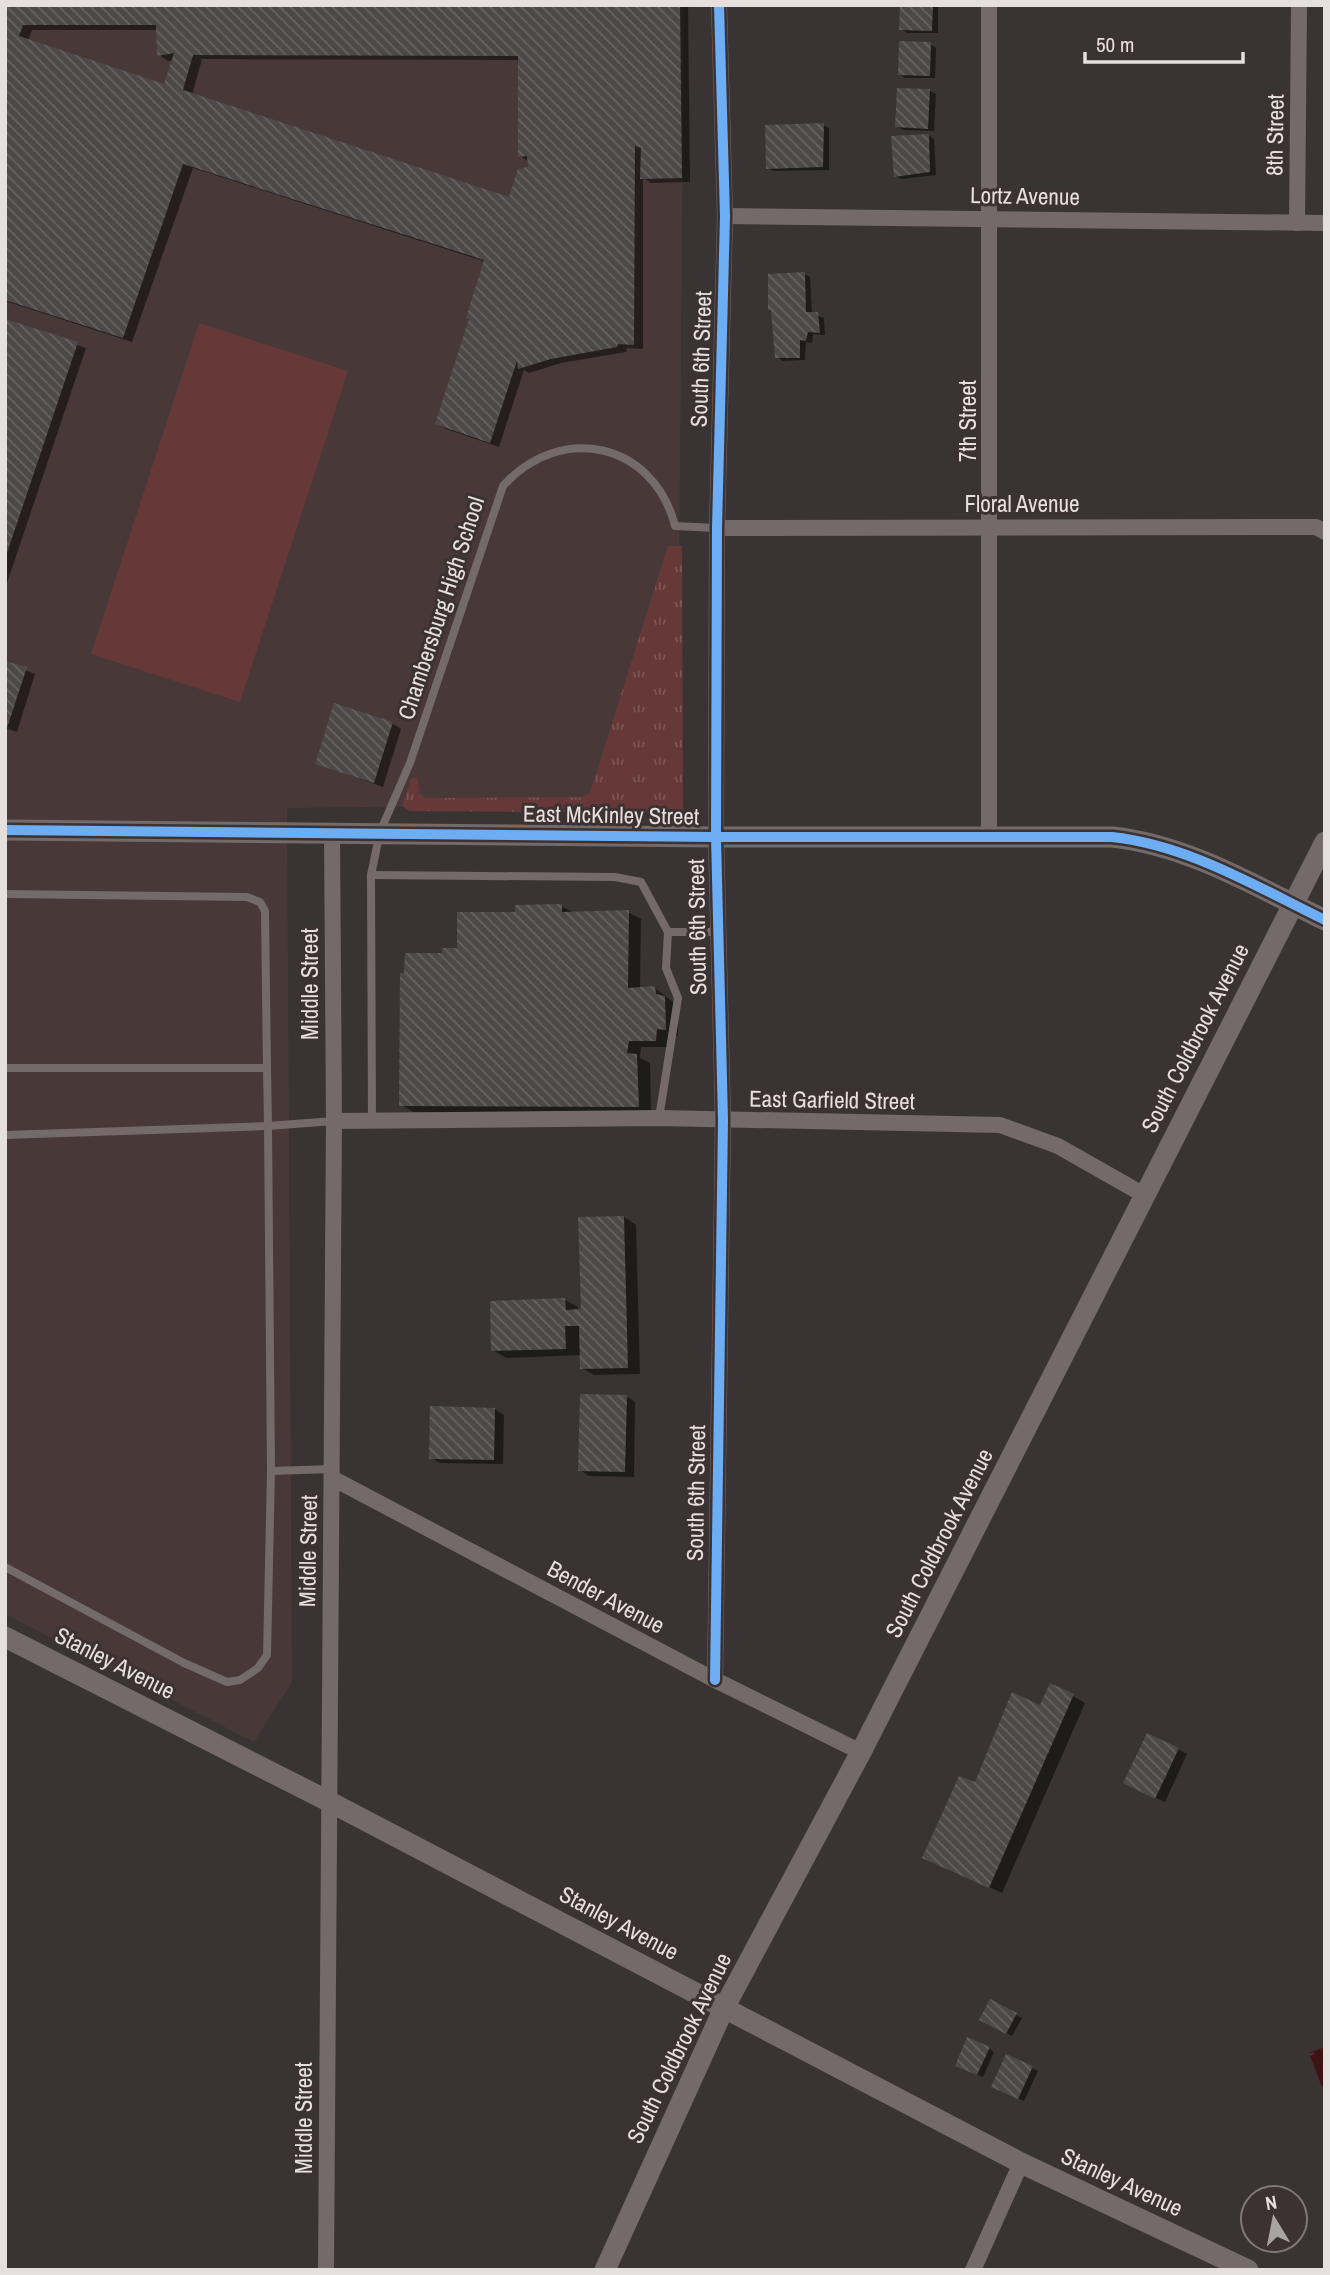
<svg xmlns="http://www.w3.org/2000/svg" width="1330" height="2275" viewBox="0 0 1330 2275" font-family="'Archivo Narrow',sans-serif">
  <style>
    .built { fill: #483938 }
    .grass { fill: url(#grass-tufts) }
    .pitch { fill: #663938 }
    .water { fill: url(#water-ripples) }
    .shadow { fill: #0007; fill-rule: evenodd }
    .building { fill: url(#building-back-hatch); fill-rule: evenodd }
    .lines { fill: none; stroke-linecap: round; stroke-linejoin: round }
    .service { stroke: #736a69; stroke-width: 8 }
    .minor { stroke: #736a69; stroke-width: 16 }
    .tertiary { stroke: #736a69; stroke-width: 21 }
    .cycleway-casing { stroke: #3b3231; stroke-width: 15 }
    .cycleway { stroke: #6dadf4; stroke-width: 10 }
    .labels { text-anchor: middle; stroke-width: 6; stroke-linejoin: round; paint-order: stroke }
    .street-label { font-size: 23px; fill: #e5dfde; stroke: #3b3231 }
  </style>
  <defs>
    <pattern id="grass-tufts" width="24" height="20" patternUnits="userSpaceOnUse" patternTransform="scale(1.75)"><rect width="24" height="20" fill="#663938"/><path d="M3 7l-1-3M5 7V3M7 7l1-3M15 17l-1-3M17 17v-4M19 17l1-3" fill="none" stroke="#7c5554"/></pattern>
    <pattern id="water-ripples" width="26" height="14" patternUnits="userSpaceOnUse" patternTransform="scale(1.75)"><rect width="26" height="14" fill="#3f1214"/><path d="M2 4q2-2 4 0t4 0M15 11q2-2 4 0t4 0" fill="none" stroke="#5b3436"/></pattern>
    <pattern id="building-back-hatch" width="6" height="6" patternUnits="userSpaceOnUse" patternTransform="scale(1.75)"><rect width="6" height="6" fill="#4d4948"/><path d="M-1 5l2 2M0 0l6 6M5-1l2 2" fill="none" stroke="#666362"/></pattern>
  </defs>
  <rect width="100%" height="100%" fill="#393433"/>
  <path class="built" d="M5,5H684L677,803L287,808L292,1682L254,1742L5,1614Z"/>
  <path class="grass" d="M668,546H682L683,813L410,811L402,806L411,779L417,777L420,794L426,798L582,797L590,793Z"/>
  <path class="pitch" d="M199,323L348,371L240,702L91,654Z"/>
  <path class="water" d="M1325,2047V2086L1322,2087L1309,2053Z"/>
  <g class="shadow">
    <path d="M5,5H688L690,182L651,183L643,178V349L627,348L626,352L561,363L529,373L524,370L499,447L446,429L437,424L471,319L486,262L193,168L132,342L5,301ZM32,30H158L159,55L168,61L174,60L165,87L28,41ZM202,59L520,60V156L529,162L530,169L510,199L192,95Z"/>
    <path d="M902,5H938V33H907L901,29Z"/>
    <path d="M930,44L936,48L935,78H905L899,74Z"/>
    <path d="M899,90L930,91L936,94L934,131L903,130L897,126Z"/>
    <path d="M823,125L829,128V170L773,171L767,168Z"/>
    <path d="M928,135L934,139L936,175L901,179L895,176Z"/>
    <path d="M805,274L810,277L812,314L824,318L825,335L813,334L812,343L806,342L805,360L783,361L777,357Z"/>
    <path d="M5,321L86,348L5,589Z"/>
    <path d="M5,662L35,674L17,732L5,728Z"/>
    <path d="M392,723L401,729L383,787L317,763Z"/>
    <path d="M561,906L574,913L628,912L641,919L640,989L655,988L677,1005L678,1036L669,1035L668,1047H641L640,1058L650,1063L651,1113L414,1112L401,1105L444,955L458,950L517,914Z"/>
    <path d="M624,1217L636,1225L640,1374L594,1375L582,1368L581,1355L506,1358L493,1350L565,1300L578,1307V1311H583Z"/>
    <path d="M626,1396L635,1402L634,1477L589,1476L580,1470Z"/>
    <path d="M495,1409L504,1415L503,1464L440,1463L431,1458Z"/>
    <path d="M1073,1696L1085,1703L1002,1893L925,1858L976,1784L1041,1707Z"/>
    <path d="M1178,1749L1187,1754L1165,1802L1134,1788Z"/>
    <path d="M991,2002L1022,2018L1012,2036L981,2020Z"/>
    <path d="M989,2048L994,2052L983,2077L963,2068Z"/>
    <path d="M1007,2056L1038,2071L1024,2101L999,2090Z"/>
  </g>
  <g class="building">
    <path d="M5,5H680L682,178L640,179L641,148L635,146L634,345L618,344L617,347L551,359L518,369L517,361L490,443L435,424L469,319L466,318L484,260L183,164L123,338L5,300ZM23,25H156L157,56L174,53L164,84L19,36ZM193,55L518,56V157L527,156L528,167L518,169L509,197L183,90Z"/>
    <path d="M900,5H933L932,31L899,30Z"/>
    <path d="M899,41L931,42L930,76L898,75Z"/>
    <path d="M897,88L930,89L928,129L895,127Z"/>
    <path d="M824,123L823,167L766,169L765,125Z"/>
    <path d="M929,134L930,172L894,177L891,136Z"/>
    <path d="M805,272L806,312H818L820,333L808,332L806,341L800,340V358H775L771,310H768V274Z"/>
    <path d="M5,319L78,342L6,556H5Z"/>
    <path d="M5,661L27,667L7,728L5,727Z"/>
    <path d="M334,703L393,722L374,783L315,764Z"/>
    <path d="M562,904V912L629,910L628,988L655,986L656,994L665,996L666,1030L657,1029L656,1041H629L627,1053L637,1054L639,1107L399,1106L400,973H404L405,953H442V948H457V912H515V905Z"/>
    <path d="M624,1216L628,1368L580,1369L579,1326H565L566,1349L491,1351L490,1301L565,1298L566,1310L581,1309L578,1217Z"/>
    <path d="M580,1394L627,1395L625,1472L578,1471Z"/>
    <path d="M430,1406L495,1408L494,1460L429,1459Z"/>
    <path d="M1050,1683L1074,1694L989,1888L922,1858L959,1776L975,1782L1012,1692L1040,1705Z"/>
    <path d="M1147,1733L1179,1748L1155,1799L1123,1783Z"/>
    <path d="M990,1999L1017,2013L1006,2034L979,2020Z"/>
    <path d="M967,2037L990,2047L977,2075L955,2066Z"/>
    <path d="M1006,2054L1033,2066L1018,2099L991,2087Z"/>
  </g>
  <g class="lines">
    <g class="service">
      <path d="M371,875L615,877L641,882L668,932H718"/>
      <path d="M5,894L247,897L260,902L265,911L267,1068"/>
      <path d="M5,1068H267L268,1126L5,1135"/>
      <path d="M659,1118L678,998L666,968L668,932"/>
      <path d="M372,1122L371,875L380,832L410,763L503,486C560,422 654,442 675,526L717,528"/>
      <path d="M271,1471L332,1469"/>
      <path d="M5,1567L184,1663L227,1682L240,1680L258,1668L267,1655L271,1471L268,1126L334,1121"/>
    </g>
    <g class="minor">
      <path d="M725,216L1325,223"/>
      <path d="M1297,223L1299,5"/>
      <path d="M717,528L1316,527L1325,532"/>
      <path d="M989,836V5"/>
      <path d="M334,1121L659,1118L1000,1125L1058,1146L1146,1196"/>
      <path d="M332,1478L715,1680L861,1752"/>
      <path d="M715,1680L723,1120L716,837L717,528L725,216L719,5"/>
      <path d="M326,2270L334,1121L332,832"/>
      <path d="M973,2270L1021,2163"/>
    </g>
    <g class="tertiary">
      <path d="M5,830L716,837H1112C1188,845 1257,887 1325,920"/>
      <path d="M5,1637L328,1801L1021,2163L1248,2270"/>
      <path d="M605,2270L724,2008L861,1752L1325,842"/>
    </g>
    <g class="cycleway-casing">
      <g id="cycleway">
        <path d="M5,830L716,837H1112C1188,845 1257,887 1325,920"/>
        <path d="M715,1680L723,1120L716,837L717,528L725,216L719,5"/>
      </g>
    </g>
    <use href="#cycleway" class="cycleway"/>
  </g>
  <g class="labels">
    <g class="street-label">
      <text transform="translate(1275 135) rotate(-89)" y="8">8th Street</text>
      <text transform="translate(1025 196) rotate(1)" y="8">Lortz Avenue</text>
      <text transform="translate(701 359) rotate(-88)" y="8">South 6th Street</text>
      <text transform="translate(968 421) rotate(-90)" y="8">7th Street</text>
      <text x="1022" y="512">Floral Avenue</text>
      <text transform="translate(441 608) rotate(-72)" y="8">Chambersburg High School</text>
      <text transform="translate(611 815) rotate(1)" y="8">East McKinley Street</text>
      <text transform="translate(697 927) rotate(-91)" y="8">South 6th Street</text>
      <text transform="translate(310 984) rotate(-90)" y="8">Middle Street</text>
      <text transform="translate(1195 1038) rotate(-63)" y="8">South Coldbrook Avenue</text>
      <text transform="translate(832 1100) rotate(1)" y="8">East Garfield Street</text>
      <text transform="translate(696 1493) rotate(-89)" y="8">South 6th Street</text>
      <text transform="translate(939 1543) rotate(-63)" y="8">South Coldbrook Avenue</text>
      <text transform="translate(308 1551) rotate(-89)" y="8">Middle Street</text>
      <text transform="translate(606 1597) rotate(28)" y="8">Bender Avenue</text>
      <text transform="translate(115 1663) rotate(27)" y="8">Stanley Avenue</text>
      <text transform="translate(619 1923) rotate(28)" y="8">Stanley Avenue</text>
      <text transform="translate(679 2048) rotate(-64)" y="8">South Coldbrook Avenue</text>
      <text transform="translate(304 2118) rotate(-90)" y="8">Middle Street</text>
      <text transform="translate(1122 2182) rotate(25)" y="8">Stanley Avenue</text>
    </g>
  </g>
  <rect width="1330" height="2275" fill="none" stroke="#e5dfde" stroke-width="14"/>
  <g transform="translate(1274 2219) rotate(350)"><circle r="33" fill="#3b3231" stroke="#7f7776" stroke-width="2"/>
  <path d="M0-5L12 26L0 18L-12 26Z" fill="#a9a3a2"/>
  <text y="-10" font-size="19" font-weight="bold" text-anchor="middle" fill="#e5dfde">N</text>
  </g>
  <path d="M1085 52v10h158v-10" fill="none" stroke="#e5dfde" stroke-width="3.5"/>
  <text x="1096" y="52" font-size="21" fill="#e5dfde" stroke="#3b3231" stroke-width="5" paint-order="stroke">50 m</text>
</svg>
